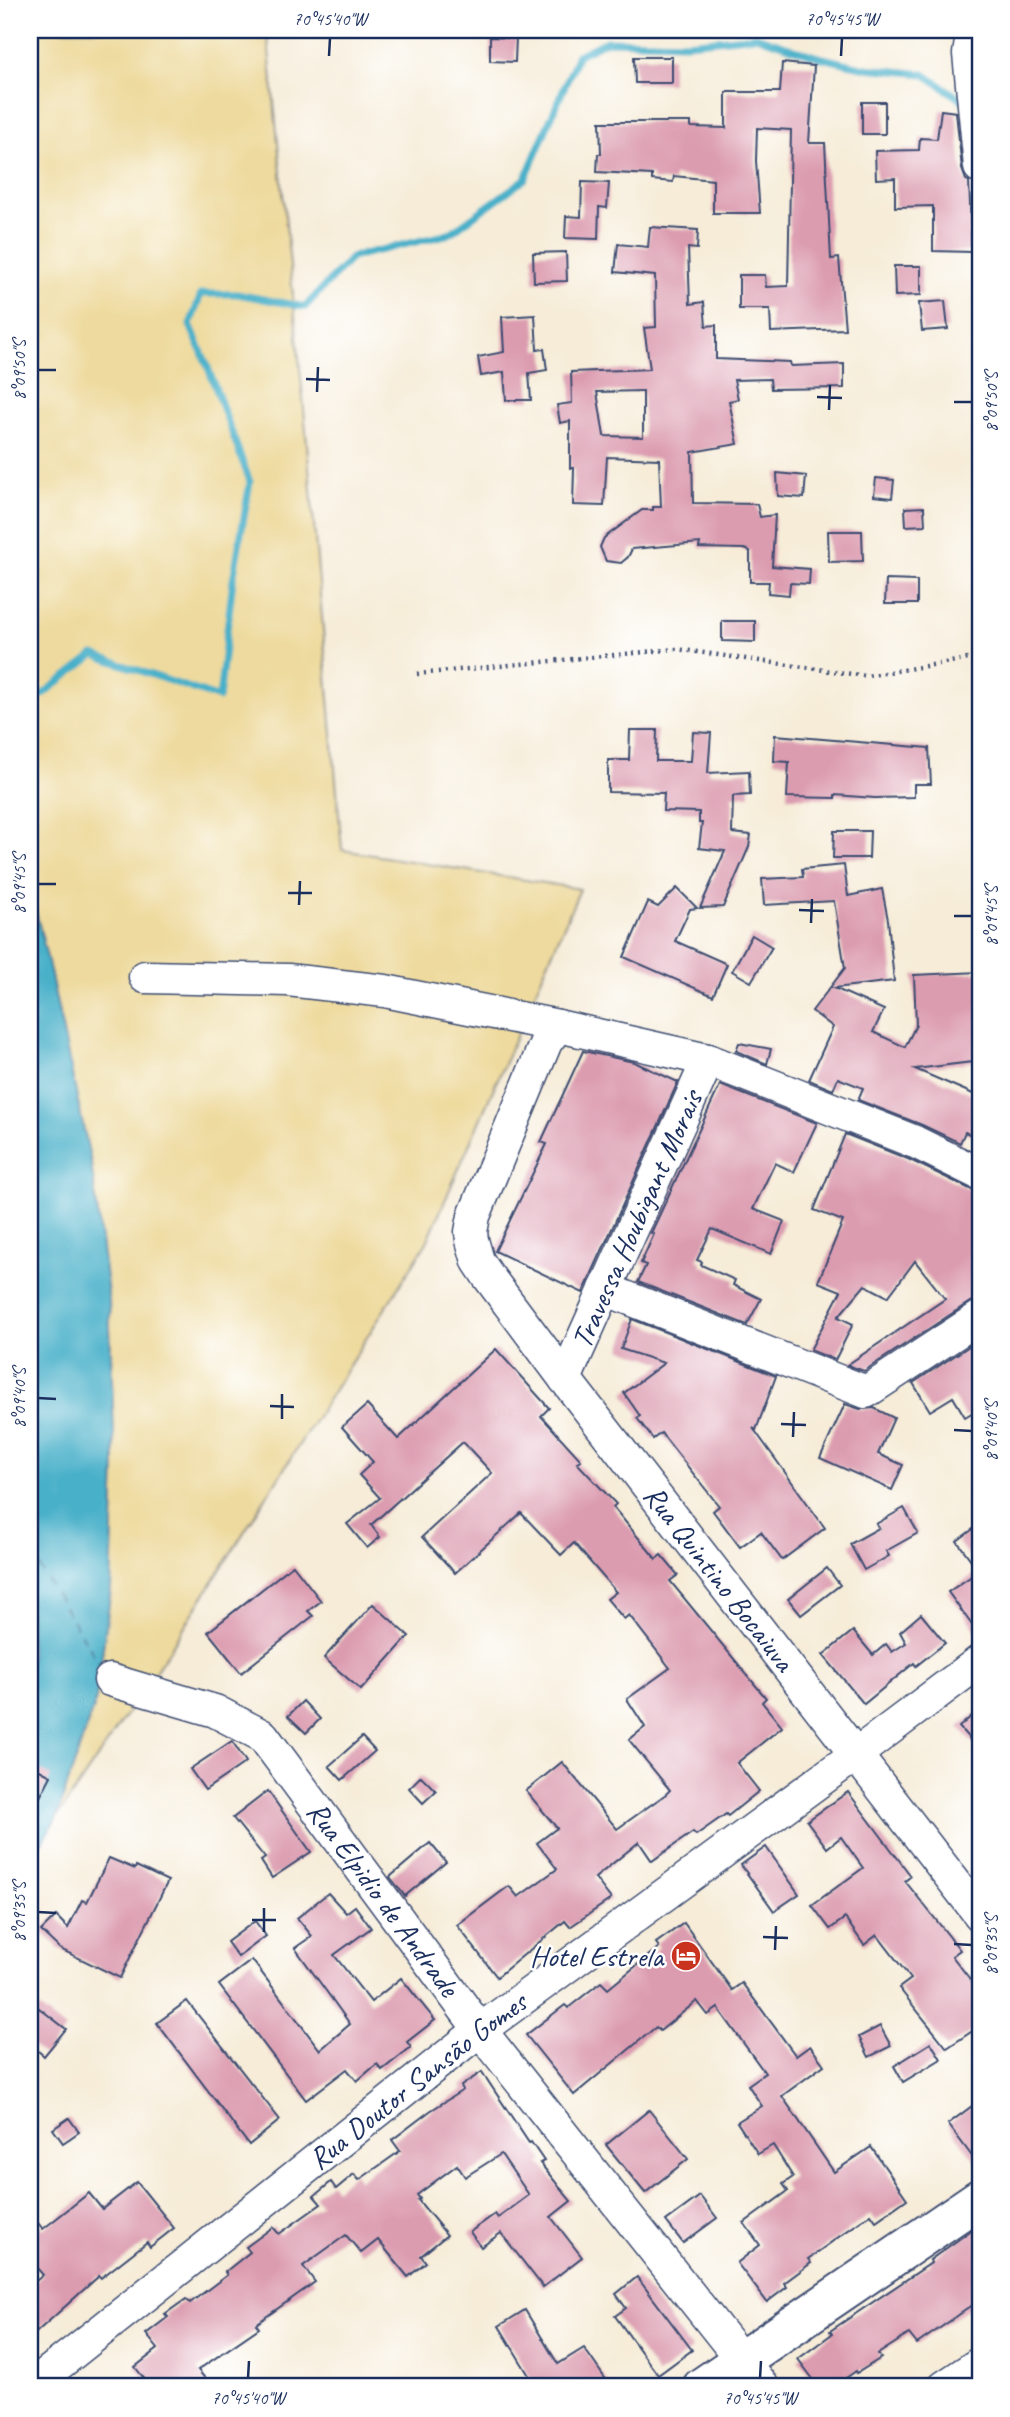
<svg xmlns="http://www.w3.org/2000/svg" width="1010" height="2417" viewBox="0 0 1010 2417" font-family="Caveat,sans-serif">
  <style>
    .sand { fill: #eeda9e; stroke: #84847e; stroke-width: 2 }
    .water { fill: #4ab0c9; stroke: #327094; stroke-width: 2 }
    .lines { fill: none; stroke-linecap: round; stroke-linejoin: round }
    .stream { stroke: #4ab0c9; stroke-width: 7 }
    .ferry { stroke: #2b5c83; stroke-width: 2; stroke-dasharray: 9 7; stroke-linecap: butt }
    .building { fill: #dc9cb0; fill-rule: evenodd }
    .minor-casing { stroke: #3c4b70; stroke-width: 35 }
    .major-casing { stroke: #3c4b70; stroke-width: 42 }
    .path { stroke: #3c4b70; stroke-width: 4.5; stroke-dasharray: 2 5; stroke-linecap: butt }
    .minor { stroke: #fff; stroke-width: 32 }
    .major { stroke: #fff; stroke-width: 38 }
    .ticks { fill: none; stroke: #1b2f5e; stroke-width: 2.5 }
    .labels { text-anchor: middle; stroke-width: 5; stroke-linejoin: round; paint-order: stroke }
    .street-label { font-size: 30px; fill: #1b2f5e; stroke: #fff }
    .poi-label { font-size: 30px; fill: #1b2f5e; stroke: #fff; text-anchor: end }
    .neatline { fill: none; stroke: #1b2f5e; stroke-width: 2.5 }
    .ticks-label { font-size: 18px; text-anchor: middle; fill: #1b2f5e }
  </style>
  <rect width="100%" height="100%" fill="#fff"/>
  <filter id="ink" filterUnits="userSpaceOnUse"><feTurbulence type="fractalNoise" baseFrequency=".0143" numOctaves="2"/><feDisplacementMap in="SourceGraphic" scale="14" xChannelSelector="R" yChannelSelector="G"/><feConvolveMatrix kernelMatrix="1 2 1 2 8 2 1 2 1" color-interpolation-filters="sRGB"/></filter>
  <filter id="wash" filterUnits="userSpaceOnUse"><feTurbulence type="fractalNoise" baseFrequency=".00686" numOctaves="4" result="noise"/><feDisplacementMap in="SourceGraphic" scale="28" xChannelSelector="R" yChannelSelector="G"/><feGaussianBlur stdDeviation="1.57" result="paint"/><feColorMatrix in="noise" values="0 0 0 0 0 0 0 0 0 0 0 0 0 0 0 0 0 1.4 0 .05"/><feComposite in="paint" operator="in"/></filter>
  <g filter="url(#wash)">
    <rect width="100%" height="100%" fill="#f6ecd8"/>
    <path class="sand" d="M30,30H267L304,409L342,850L580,889L427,1242L171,1648L56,1819L96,1699L111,1589L115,1460L109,1302L91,1163L48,962L30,887Z"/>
    <path class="water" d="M30,887L48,962L91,1163L109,1302L115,1460L111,1589L96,1699L56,1819L30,1862Z"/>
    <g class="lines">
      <path class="stream" d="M30,704L94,655L219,698L233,580L250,482L206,362L190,325L201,294H237L305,307L352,257L449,234L525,179L578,55L607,41L687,43L756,36L818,57L866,68L924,74L965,102"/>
      <path class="ferry" d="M30,1552L102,1668"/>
    </g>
    <g id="blocks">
      <g class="building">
        <path d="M490,37L516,38L515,62L490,61Z"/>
        <path d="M634,57H672V83H635Z"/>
        <path d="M782,63L814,66L809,143H825L831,259L839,258L845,329L771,332L770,309H739V275H765L766,287L788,286L791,130L757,128L756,161L760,213H713V180L674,176L673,182L652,180V175L597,172L598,154H601L600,122H691V127L726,128V92H780Z"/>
        <rect x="862" y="102" width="23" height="32"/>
        <path d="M941,110L956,112L962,169L966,180L969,181L972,252L933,251V206L895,207V178L876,179L875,151L919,150L920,138L937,139Z"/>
        <path d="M582,182L609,183L607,208L599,207L598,239L565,238L566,216L581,217Z"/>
        <path d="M650,227L698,230L697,249L688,248L690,304L704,302L706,326L716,325V359L790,362L791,366L844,364V388L771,389L770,379L734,380L738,399L729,401L738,444L692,452L693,503L757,504L760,517L775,515L772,566L810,569L809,584L790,583L789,595L768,593L769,582H750V551L744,549L699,548L700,543L632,549L628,557L621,563L606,561L600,547L604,538L642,510H653V507H661L659,459L607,457L604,506L573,505L574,468H570V421L560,423L557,405L572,403L571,372L650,369L644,328L656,327L655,276L615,272L618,244L648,247ZM643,391V437L604,436L597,392Z"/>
        <path d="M566,252L567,281L534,282L533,253Z"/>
        <path d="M894,266H921V295L895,296Z"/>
        <path d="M945,301L948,329L922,331L919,303Z"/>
        <path d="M535,315L537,350L544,349L547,370L529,373L531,400H506L504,372L481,376L478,357L504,352L502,317Z"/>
        <path d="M777,473L806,476L804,498L778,496Z"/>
        <path d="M876,478L894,480L892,498L874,496Z"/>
        <path d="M924,507L925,525L906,526L905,508Z"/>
        <path d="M828,531H862L863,561L829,562Z"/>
        <path d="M886,580L917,581V604H885Z"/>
        <path d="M722,621H755V642L722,641Z"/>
        <path d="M630,730H657L656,761H691L693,732L711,733L708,773L749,771L750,795L733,796L732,833L751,835L749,847L723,907L700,908L725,851L699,848L702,823H699V812L663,811L664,793L608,792V760H629Z"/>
        <path d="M775,735L929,748L931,784H914V797L875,798L835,795V798L787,797L789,762L774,761Z"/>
        <path d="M834,831H870L869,858H833Z"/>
        <path d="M844,865L848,896L882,889L888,920L894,981L834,988L884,1010L873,1032L905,1047L916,1025L914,975L980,972V1061L915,1069L980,1097V1139L965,1132L960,1143L922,1125L858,1100L863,1088L838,1078L833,1090L809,1080L833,1027L812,1011L845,968L834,901L764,905L762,879L803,877L802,869Z"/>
        <path d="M677,888L697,908L690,909L675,941L727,964L713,996L624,957L648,902L658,907Z"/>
        <path d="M752,935L772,947L751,982L732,971Z"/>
        <path d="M739,1043L771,1049L767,1064L736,1051Z"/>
        <path d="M583,1051L634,1062L678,1082L583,1293L495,1251L547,1144L541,1142Z"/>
        <path d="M720,1085L817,1123L794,1172L775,1163L753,1209L784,1221L771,1254L712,1229L697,1260L702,1262L701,1265L735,1280L733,1285L761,1299L747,1325L638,1282L646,1265L641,1263L654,1234L651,1233Z"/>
        <path d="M845,1134L908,1159L972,1190L980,1192V1299L970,1302L864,1371L847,1365L945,1299L915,1261L888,1297L865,1285L838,1317L853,1324L835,1360L810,1350L841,1291L818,1282L843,1221L814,1210Z"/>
        <path d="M632,1319L776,1376L756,1430L753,1428L825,1528L782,1560L761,1532L740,1547L713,1511L719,1506L661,1433L653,1439L637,1418L640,1416L624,1393L664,1363L621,1349Z"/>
        <path d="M980,1339V1408L965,1417L953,1397L930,1411L913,1383Z"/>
        <path d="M496,1349L549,1408L541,1416L581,1460L577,1463L616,1504L613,1507L656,1559L661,1555L678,1575L670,1581L766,1698L762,1702L782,1727L737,1763L759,1791L728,1816L726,1814L696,1835L693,1832L652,1861L639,1842L595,1878L611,1899L570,1927L565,1921L497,1977L457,1925L509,1886L518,1897L557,1869L537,1843L557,1828L526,1791L562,1762L617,1829L666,1794L670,1790L629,1740L645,1727L627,1699L670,1668L629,1615L624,1619L607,1599L616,1592L574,1543L561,1555L521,1513L455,1573L422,1537L492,1473L463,1442L371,1525L380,1537L367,1548L347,1524L380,1498L359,1475L373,1462L342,1427L367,1405L398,1439Z"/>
        <path d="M845,1404L860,1409L874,1408L894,1418L878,1454L903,1465L892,1490L820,1458Z"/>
        <path d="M904,1508L918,1533L886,1551L889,1556L864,1570L850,1544L879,1528L876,1524Z"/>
        <path d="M980,1524V1636L948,1592L979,1571L957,1541Z"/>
        <path d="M293,1565L321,1601L308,1611L313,1616L241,1673L208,1632Z"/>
        <path d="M827,1568L840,1585L801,1615L788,1599Z"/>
        <path d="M373,1604L409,1636L361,1690L324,1658Z"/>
        <path d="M921,1614L945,1643L916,1666L914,1663L864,1704L823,1655L853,1631L873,1655L886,1644L892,1652L906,1643L900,1632Z"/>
        <path d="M303,1701L320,1719L306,1733L288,1716Z"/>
        <path d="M980,1709V1751L959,1727Z"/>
        <path d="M362,1737L375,1751L342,1780L329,1766Z"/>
        <path d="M232,1741L246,1762L205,1790L190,1769Z"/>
        <path d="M30,1765L51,1776L30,1816Z"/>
        <path d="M421,1776L436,1791L423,1803L409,1788Z"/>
        <path d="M268,1791L311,1852L272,1878L261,1861L265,1858L233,1818Z"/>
        <path d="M848,1792L911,1876L905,1881L960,1950L952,1956L973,1983L980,1978V2026L947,2048L899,1988L911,1979L877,1935L864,1945L845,1918L830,1929L812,1905L863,1868L841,1837L827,1848L807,1821Z"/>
        <path d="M430,1843L446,1862L405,1896L390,1877Z"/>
        <path d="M766,1847L799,1894L774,1911L741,1865Z"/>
        <path d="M109,1858L135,1869L136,1866L168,1881L120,1978L60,1949L41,1931L56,1916L68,1928L82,1900L87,1902Z"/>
        <path d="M328,1893L346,1913L355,1906L371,1928L334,1955L371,2002L401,1978L435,2020L407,2042L411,2047L382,2070L377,2064L357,2081L347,2069L306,2100L219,1985L252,1960L320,2050L350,2024L295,1948L312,1936L297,1918Z"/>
        <path d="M255,1921L266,1936L238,1957L227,1942Z"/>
        <path d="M684,1923L732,1990L742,1983L796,2056L810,2046L824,2065L782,2096L834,2172L871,2147L907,2199L876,2221L871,2214L808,2259L811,2263L784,2283L787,2287L767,2302L737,2263L760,2245L744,2223L788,2191L783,2184L793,2177L773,2145L758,2154L737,2122L762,2106L748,2085L765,2073L718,2008L708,2015L697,2001L660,2031L656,2027L574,2095L526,2035L565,2005L568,2008L601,1982L608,1989L659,1947L656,1943Z"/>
        <path d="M187,2001L280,2120L249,2145L157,2023Z"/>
        <path d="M39,2008L66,2029L44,2056L30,2044V2018Z"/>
        <path d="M880,2026L891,2046L869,2057L859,2037Z"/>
        <path d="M931,2043L941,2059L903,2082L894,2066Z"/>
        <path d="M482,2072L529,2143L531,2142L544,2161L540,2163L571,2201L551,2217L582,2257L543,2287L501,2233L481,2247L470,2232L495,2214L498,2218L529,2195L501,2154L465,2177L457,2165L417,2195L420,2199L418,2200L447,2235L421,2256L426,2262L408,2277L378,2240L361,2253L346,2235L303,2266L315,2282L256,2324L259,2328L198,2370L212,2387H151L135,2367L158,2349L146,2334L168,2317L165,2314L186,2299L190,2303L227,2275L225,2272L250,2252L246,2247L273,2227L279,2234L321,2204L314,2196L331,2182L336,2189L354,2174L359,2180L400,2151L392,2140L430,2111L463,2090L461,2086Z"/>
        <path d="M980,2100V2167L948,2124Z"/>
        <path d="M649,2110L688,2159L645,2193L606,2145Z"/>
        <path d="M69,2118L79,2132L63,2143L53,2129Z"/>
        <path d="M137,2182L174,2228L150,2247L147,2242L101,2278L99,2276L30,2338V2286L43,2275L30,2260V2214L43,2229L89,2193L102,2209Z"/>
        <path d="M700,2196L717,2218L683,2243L666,2221Z"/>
        <path d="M980,2224V2300L917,2344L909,2334L878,2354L881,2358L857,2373L856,2371L833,2387H819L798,2359L832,2334L830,2331L931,2263L930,2260Z"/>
        <path d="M637,2277L692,2350L658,2375L615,2316L626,2308L616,2294Z"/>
        <path d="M525,2310L558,2364L584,2348L611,2387H536L499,2326Z"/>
      </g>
    </g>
  </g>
  <g filter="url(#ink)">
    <use href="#blocks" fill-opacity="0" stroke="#3c4b70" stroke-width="2"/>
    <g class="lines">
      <g class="minor-casing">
        <g id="minor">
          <path d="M973,30L969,54L980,167"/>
          <path d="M145,977L288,980L385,991L558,1026L708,1060L915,1142L980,1174"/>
          <path id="s1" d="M558,1026L546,1042L474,1216L471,1232L472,1240L478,1261L488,1276L565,1379L980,1915"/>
          <path d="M605,1289L866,1392L980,1317"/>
          <path id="s2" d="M565,1379L708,1060"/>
          <path id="s3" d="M110,1680L215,1711L263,1736L480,2030L763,2387"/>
          <path id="s4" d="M30,2387L480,2030L855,1755L980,1661"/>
          <path d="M944,2387L980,2363"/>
        </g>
      </g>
      <g class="major-casing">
        <path id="major" d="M702,2387L980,2198"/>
      </g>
      <path class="path" d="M417,674L676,649L866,676L980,657"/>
      <use href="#minor" class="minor"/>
      <use href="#major" class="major"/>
    </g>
  </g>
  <path class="ticks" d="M329,56L330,38M841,56L842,38M38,370H56M306,379L330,380M317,392L318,367M817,397L842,398M954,402H972M829,410L830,385M38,884H56M288,893H312M299,905L300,881M799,910L824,911M954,916H972M811,923L812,899M38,1398L56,1399M270,1406L294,1407M282,1419V1394M781,1424L806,1425M954,1430L972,1431M793,1437L794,1412M38,1912L56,1913M252,1920H276M264,1932V1908M763,1937L788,1938M954,1944L972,1945M775,1950L776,1926M248,2378L249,2361M760,2378L761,2361"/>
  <defs>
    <g id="hotel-disc" transform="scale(1.575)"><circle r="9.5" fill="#c8321e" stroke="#fff"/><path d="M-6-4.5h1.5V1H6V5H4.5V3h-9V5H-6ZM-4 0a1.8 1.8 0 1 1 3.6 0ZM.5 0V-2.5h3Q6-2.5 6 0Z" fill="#fff"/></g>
  </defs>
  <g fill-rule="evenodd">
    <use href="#hotel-disc" x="686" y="1956"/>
  </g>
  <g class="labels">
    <g class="street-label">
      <text dy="10" stroke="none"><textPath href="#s2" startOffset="175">Travessa Houbigant Morais</textPath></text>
      <text dy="10" stroke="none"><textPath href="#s1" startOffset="653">Rua Quintino Bocaiuva</textPath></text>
      <text dy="10" stroke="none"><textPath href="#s3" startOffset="366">Rua Elpidio de Andrade</textPath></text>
      <text dy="10" stroke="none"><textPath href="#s4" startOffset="494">Rua Doutor Sansão Gomes</textPath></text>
    </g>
    <g class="poi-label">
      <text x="663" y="1966">Hotel Estrela</text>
    </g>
  </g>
  <rect width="1010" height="2417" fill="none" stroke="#fff" stroke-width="77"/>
  <rect x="38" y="38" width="934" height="2340" class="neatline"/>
  <g class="ticks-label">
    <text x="330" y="25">70°45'40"W</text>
    <text x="842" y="25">70°45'45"W</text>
    <text transform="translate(19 370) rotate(-90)" y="6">8°09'50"S</text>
    <text transform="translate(991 402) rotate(-90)" y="6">8°09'50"S</text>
    <text transform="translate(19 884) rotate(-90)" y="6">8°09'45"S</text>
    <text transform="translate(991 916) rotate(-90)" y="6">8°09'45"S</text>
    <text transform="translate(19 1398) rotate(-90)" y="6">8°09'40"S</text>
    <text transform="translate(991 1431) rotate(-90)" y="6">8°09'40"S</text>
    <text transform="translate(19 1912) rotate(-90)" y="6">8°09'35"S</text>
    <text transform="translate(991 1945) rotate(-90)" y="6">8°09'35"S</text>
    <text x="248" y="2404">70°45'40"W</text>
    <text x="760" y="2404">70°45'45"W</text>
  </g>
</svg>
